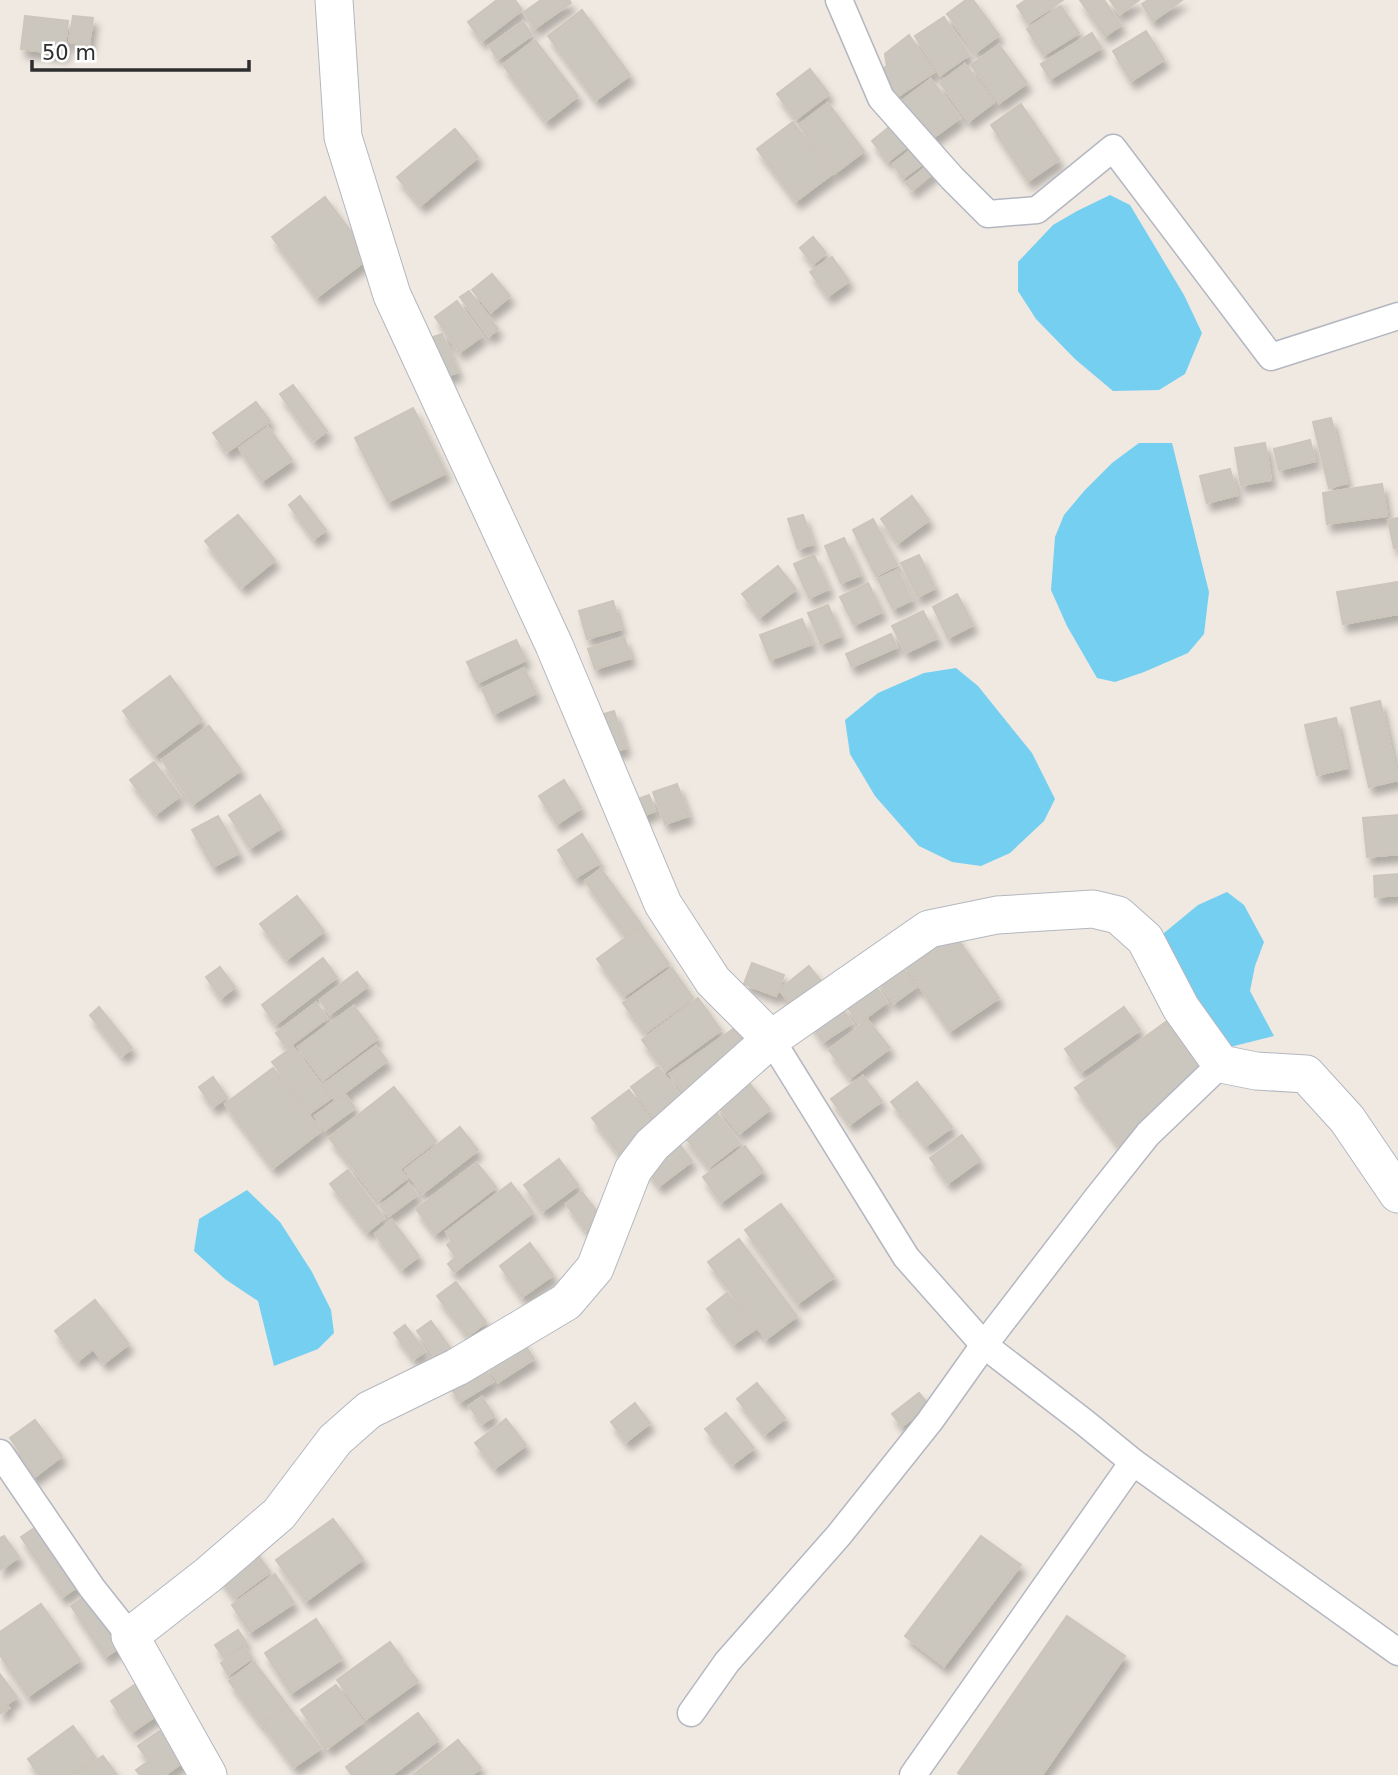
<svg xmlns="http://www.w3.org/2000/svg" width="1398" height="1775" viewBox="0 0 1398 1775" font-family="'DejaVu Sans',sans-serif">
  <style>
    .water { fill: #75cff0 }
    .building { fill: #cbc7bf; stroke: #cbc5ba; stroke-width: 2; filter: url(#shadow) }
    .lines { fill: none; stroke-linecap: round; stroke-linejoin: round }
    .street-casing { stroke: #b4b7c1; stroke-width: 29 }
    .secondary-casing { stroke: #b4b7c1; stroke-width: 39 }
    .street { stroke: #fff; stroke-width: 26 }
    .secondary { stroke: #fff; stroke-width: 37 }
  </style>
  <defs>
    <filter id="shadow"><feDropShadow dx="4.5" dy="8" stdDeviation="3.5" flood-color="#0004"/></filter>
  </defs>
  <rect width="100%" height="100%" fill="#efe9e1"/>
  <g class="water">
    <path d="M1110,195L1130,205L1184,295L1202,333L1185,374L1159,390L1113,391L1075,359L1036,319L1018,291V262L1053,225L1077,211Z"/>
    <path d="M1139,443H1172L1209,592L1204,634L1188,653L1144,672L1115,682L1097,678L1067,626L1051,590L1055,537L1064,515L1085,490L1112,463Z"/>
    <path d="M956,668L978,686L1032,753L1055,799L1044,821L1010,853L981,866L952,862L919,846L875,796L850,754L845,720L878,693L924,673Z"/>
    <path d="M1227,892L1244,905L1264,942L1255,966L1250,991L1274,1036L1226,1048L1158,938L1198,905Z"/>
    <path d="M247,1190L280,1222L312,1272L331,1310L334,1333L318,1349L274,1366L258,1301L225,1279L194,1251L199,1219Z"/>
  </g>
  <g class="building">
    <path d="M497,0H515L522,10L482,41L468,22Z"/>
    <path d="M541,0H569L571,3L535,28L524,12Z"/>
    <path d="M966,0H973L999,35L976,52L947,14Z"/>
    <path d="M1026,0H1063L1028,23L1017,6Z"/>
    <path d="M1080,0H1104L1121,25L1105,36Z"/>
    <path d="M1110,0H1139L1120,14Z"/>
    <path d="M1148,0H1182L1153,21L1142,4Z"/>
    <path d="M1061,6L1079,33L1044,55L1027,29Z"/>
    <path d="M582,10L630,75L596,100L548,36Z"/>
    <path d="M25,16L68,21L64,54L21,49Z"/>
    <path d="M73,16L93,18L89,45L69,42Z"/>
    <path d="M944,17L969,55L940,75L915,36Z"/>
    <path d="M523,22L532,35L498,59L489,46Z"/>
    <path d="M1146,31L1164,60L1131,81L1113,51Z"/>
    <path d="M1092,33L1101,48L1050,79L1041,64Z"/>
    <path d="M909,35L934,72L897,97L878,71L887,66L885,54Z"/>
    <path d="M535,40L578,96L546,121L503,65Z"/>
    <path d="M999,45L1027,83L999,103L971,65Z"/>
    <path d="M965,64L994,102L969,121L940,83Z"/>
    <path d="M810,69L829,94L796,119L777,94Z"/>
    <path d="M931,79L960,118L927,142L898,104Z"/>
    <path d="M828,103L864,151L835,173L799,125Z"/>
    <path d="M1021,104L1059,160L1028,181L991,125Z"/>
    <path d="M793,122L832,174L796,201L757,149Z"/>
    <path d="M893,124L909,145L888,161L872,141Z"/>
    <path d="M455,129L478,157L421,205L397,177Z"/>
    <path d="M915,147L925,162L903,178L893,164Z"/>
    <path d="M930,164L935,171L912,190L906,183Z"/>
    <path d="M325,197L370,257L317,297L272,237Z"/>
    <path d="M813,237L826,253L813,264L800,248Z"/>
    <path d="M832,257L849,281L828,296L810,272Z"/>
    <path d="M492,274L510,296L491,312L472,290Z"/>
    <path d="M469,291L498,329L489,336L460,297Z"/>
    <path d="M457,301L482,336L460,352L435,317Z"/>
    <path d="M442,334L458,372L443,378L427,339Z"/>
    <path d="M293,385L327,431L314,441L280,394Z"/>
    <path d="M256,402L270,421L227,452L213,433Z"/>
    <path d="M413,408L446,473L388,502L355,438Z"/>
    <path d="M1331,418L1347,483L1329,488L1313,422Z"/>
    <path d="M268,427L292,460L262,481L239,448Z"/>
    <path d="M1310,440L1315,461L1279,470L1274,449Z"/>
    <path d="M1265,443L1271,480L1241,485L1235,448Z"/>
    <path d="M1230,469L1237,495L1207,503L1200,476Z"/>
    <path d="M1382,484L1387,516L1327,524L1323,493Z"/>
    <path d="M300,496L326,530L314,539L289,505Z"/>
    <path d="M912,496L929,520L898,543L881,519Z"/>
    <path d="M238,515L275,560L242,587L205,541Z"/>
    <path d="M803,515L813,544L798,549L788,519Z"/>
    <path d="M1398,518V547L1394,548L1388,520Z"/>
    <path d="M873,519L897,565L876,576L853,530Z"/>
    <path d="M844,538L861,575L841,583L825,546Z"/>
    <path d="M814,555L829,589L809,598L794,564Z"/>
    <path d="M919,555L935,588L918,597L901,563Z"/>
    <path d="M778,566L796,589L760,617L742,594Z"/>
    <path d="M897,570L912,600L893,609L878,579Z"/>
    <path d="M1398,582V614L1343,624L1337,592Z"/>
    <path d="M868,583L882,612L854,625L840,597Z"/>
    <path d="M957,594L973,625L948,638L933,607Z"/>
    <path d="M613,601L621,629L587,639L579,611Z"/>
    <path d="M828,605L841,636L821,644L808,613Z"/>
    <path d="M923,611L937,638L906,653L892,626Z"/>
    <path d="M802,619L812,644L770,660L760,635Z"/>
    <path d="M891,634L897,647L852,667L846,654Z"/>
    <path d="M624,637L631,658L595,669L588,649Z"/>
    <path d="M516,640L526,660L477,683L467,662Z"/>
    <path d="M524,668L536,693L494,714L482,689Z"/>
    <path d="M170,676L202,720L155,755L123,711Z"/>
    <path d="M1380,701L1398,780L1369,787L1351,708Z"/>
    <path d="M614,711L626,748L613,752L601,715Z"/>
    <path d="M1336,718L1347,768L1317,775L1305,725Z"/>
    <path d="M209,726L241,770L193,804L162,760Z"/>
    <path d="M154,762L180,796L156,814L130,780Z"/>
    <path d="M564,780L581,808L557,824L539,796Z"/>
    <path d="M677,784L689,816L665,824L653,792Z"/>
    <path d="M260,795L281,828L250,848L229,815Z"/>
    <path d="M649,795L655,811L638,818L632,801Z"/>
    <path d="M1398,815V854L1367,857L1363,818Z"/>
    <path d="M218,816L239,853L213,867L192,830Z"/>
    <path d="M582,834L600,863L575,878L558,850Z"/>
    <path d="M601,869L641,924L625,936L585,881Z"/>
    <path d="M1398,874V895L1375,897L1374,876Z"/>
    <path d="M297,896L324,931L287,959L260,924Z"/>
    <path d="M642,926L669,964L624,996L597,959Z"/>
    <path d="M950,928L999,998L950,1031L902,961Z"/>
    <path d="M323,958L337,977L276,1024L262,1005Z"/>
    <path d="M897,961L916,987L894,1003L875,976Z"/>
    <path d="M752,963L784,975L776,996L744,984Z"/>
    <path d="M809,966L821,981L791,1004L779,990Z"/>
    <path d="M220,967L235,987L221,998L206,977Z"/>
    <path d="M672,968L693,998L645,1033L623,1003Z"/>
    <path d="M357,972L368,986L330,1014L320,1000Z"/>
    <path d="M874,984L887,1002L859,1023L846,1005Z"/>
    <path d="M698,998L721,1030L665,1071L642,1040Z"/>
    <path d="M836,1000L852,1023L823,1042L808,1019Z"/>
    <path d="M316,1003L327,1018L287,1048L276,1033Z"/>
    <path d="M354,1006L378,1038L323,1080L298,1047Z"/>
    <path d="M99,1007L132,1048L122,1056L90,1015Z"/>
    <path d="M1124,1007L1140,1030L1081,1072L1065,1049Z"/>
    <path d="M1174,1016L1211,1068L1122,1150L1075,1088Z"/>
    <path d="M868,1020L890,1048L850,1078L829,1050Z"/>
    <path d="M733,1029L750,1047L693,1104L670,1074Z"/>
    <path d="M376,1046L387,1061L335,1100L323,1085Z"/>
    <path d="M293,1047L331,1098L310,1113L272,1062Z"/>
    <path d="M658,1067L688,1106L661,1127L631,1087Z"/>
    <path d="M273,1068L321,1131L273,1168L225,1104Z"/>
    <path d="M863,1076L882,1101L850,1124L831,1099Z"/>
    <path d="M213,1077L227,1097L213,1107L199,1087Z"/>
    <path d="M746,1079L770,1109L740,1133L715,1103Z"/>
    <path d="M917,1082L952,1127L926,1146L891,1102Z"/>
    <path d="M394,1087L436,1141L400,1169L407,1178L379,1200L329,1138Z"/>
    <path d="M629,1090L660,1132L624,1160L592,1118Z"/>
    <path d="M345,1094L355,1108L325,1130L315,1116Z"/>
    <path d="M715,1111L740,1143L709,1167L684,1136Z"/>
    <path d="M460,1127L478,1150L423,1193L405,1170Z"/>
    <path d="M962,1135L980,1160L948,1183L930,1158Z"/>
    <path d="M677,1141L692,1161L659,1186L644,1166Z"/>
    <path d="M745,1146L763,1171L721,1202L703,1177Z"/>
    <path d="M559,1159L578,1185L543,1211L524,1185Z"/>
    <path d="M477,1163L496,1187L435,1234L416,1209Z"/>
    <path d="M348,1170L384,1218L367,1232L330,1184Z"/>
    <path d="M511,1183L533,1212L454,1272L448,1264L456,1257L447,1245L452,1241L446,1232Z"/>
    <path d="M409,1184L417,1195L389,1216L380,1206Z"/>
    <path d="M582,1192L602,1218L586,1230L566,1204Z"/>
    <path d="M781,1204L834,1277L798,1303L745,1230Z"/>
    <path d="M392,1220L419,1256L402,1269L375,1234Z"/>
    <path d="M739,1239L797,1316L766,1339L708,1262Z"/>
    <path d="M530,1243L553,1275L522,1297L500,1266Z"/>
    <path d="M456,1282L486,1322L468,1336L437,1296Z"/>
    <path d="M727,1293L755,1329L734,1344L707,1309Z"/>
    <path d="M95,1300L129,1344L104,1363L93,1349L78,1361L55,1331Z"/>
    <path d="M431,1321L453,1352L439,1362L417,1331Z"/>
    <path d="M405,1325L425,1351L414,1359L394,1333Z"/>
    <path d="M521,1339L534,1359L498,1382L485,1361Z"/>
    <path d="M483,1365L493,1382L460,1402L449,1385Z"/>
    <path d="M757,1383L785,1418L765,1434L737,1399Z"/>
    <path d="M919,1393L929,1405L902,1426L892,1414Z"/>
    <path d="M482,1397L494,1416L482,1424L469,1406Z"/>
    <path d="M635,1403L650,1423L626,1442L611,1422Z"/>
    <path d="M726,1413L754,1448L733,1464L705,1429Z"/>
    <path d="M506,1419L526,1445L495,1468L475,1443Z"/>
    <path d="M35,1420L62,1456L33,1478L17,1457L21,1453L10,1438Z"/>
    <path d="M333,1519L363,1559L306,1601L276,1560Z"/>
    <path d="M39,1525L80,1585L62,1597L21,1537Z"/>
    <path d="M4,1536L19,1557L0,1570V1538Z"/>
    <path d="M981,1536L1021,1565L944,1666L905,1636Z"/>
    <path d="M253,1548L270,1572L235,1598L217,1574Z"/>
    <path d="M275,1574L294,1603L250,1632L232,1605Z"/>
    <path d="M89,1593L123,1645L105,1657L71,1606Z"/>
    <path d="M41,1604L80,1660L28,1696L0,1655V1632Z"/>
    <path d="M1067,1616L1125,1656L1042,1775H961L958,1773Z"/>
    <path d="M316,1619L342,1659L291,1693L265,1653Z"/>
    <path d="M238,1630L246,1642L224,1658L215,1645Z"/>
    <path d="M390,1642L403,1660L402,1661L418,1681L366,1719L337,1680Z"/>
    <path d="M245,1647L252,1658L228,1675L221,1663Z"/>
    <path d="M254,1662L287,1705L261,1724L229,1681Z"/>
    <path d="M0,1674L17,1697L6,1705L9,1708L0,1714Z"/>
    <path d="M139,1682L160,1713L132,1732L111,1701Z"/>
    <path d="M336,1685L363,1722L328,1748L301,1710Z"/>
    <path d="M287,1706L321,1748L294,1767L263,1725Z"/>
    <path d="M418,1713L438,1740L392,1775H352L346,1767Z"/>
    <path d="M73,1726L96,1758L72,1775H39L28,1759Z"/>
    <path d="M165,1727L190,1757L165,1775H140L136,1770L149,1761L138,1746Z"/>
    <path d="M458,1740L481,1768L472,1775H413Z"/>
    <path d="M103,1756L117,1775H76Z"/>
  </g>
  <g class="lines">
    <g class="street-casing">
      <g id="street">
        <path d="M839,0L881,98L952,178L988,214L1037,210L1113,148L1271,357L1398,316"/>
        <path d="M771,1039L906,1257L984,1345L1084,1422L1133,1462L913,1775"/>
        <path d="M0,1453L92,1588L130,1636"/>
        <path d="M1133,1462L1398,1652"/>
        <path d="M691,1713L727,1662L839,1535L930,1421L984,1345L1097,1198L1148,1134L1221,1064"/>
      </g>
    </g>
    <g class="secondary-casing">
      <g id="secondary">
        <path d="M334,0L343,137L392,295L554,645L663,904L713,981L771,1039"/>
        <path d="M208,1775L130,1636L208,1575L279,1514L335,1440L369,1410L457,1367L566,1302L595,1268L633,1170L652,1145L771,1039L929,929L997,915L1093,909L1118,915L1145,939L1181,1008L1221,1064L1256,1071L1306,1074L1347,1119L1398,1194"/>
      </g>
    </g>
    <use href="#street" class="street"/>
    <use href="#secondary" class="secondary"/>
  </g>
  <path d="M32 60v10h217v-10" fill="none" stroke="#2e2e2e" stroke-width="3.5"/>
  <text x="42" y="60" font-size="21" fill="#2e2e2e" stroke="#ffffff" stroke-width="5" paint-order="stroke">50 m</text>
</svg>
